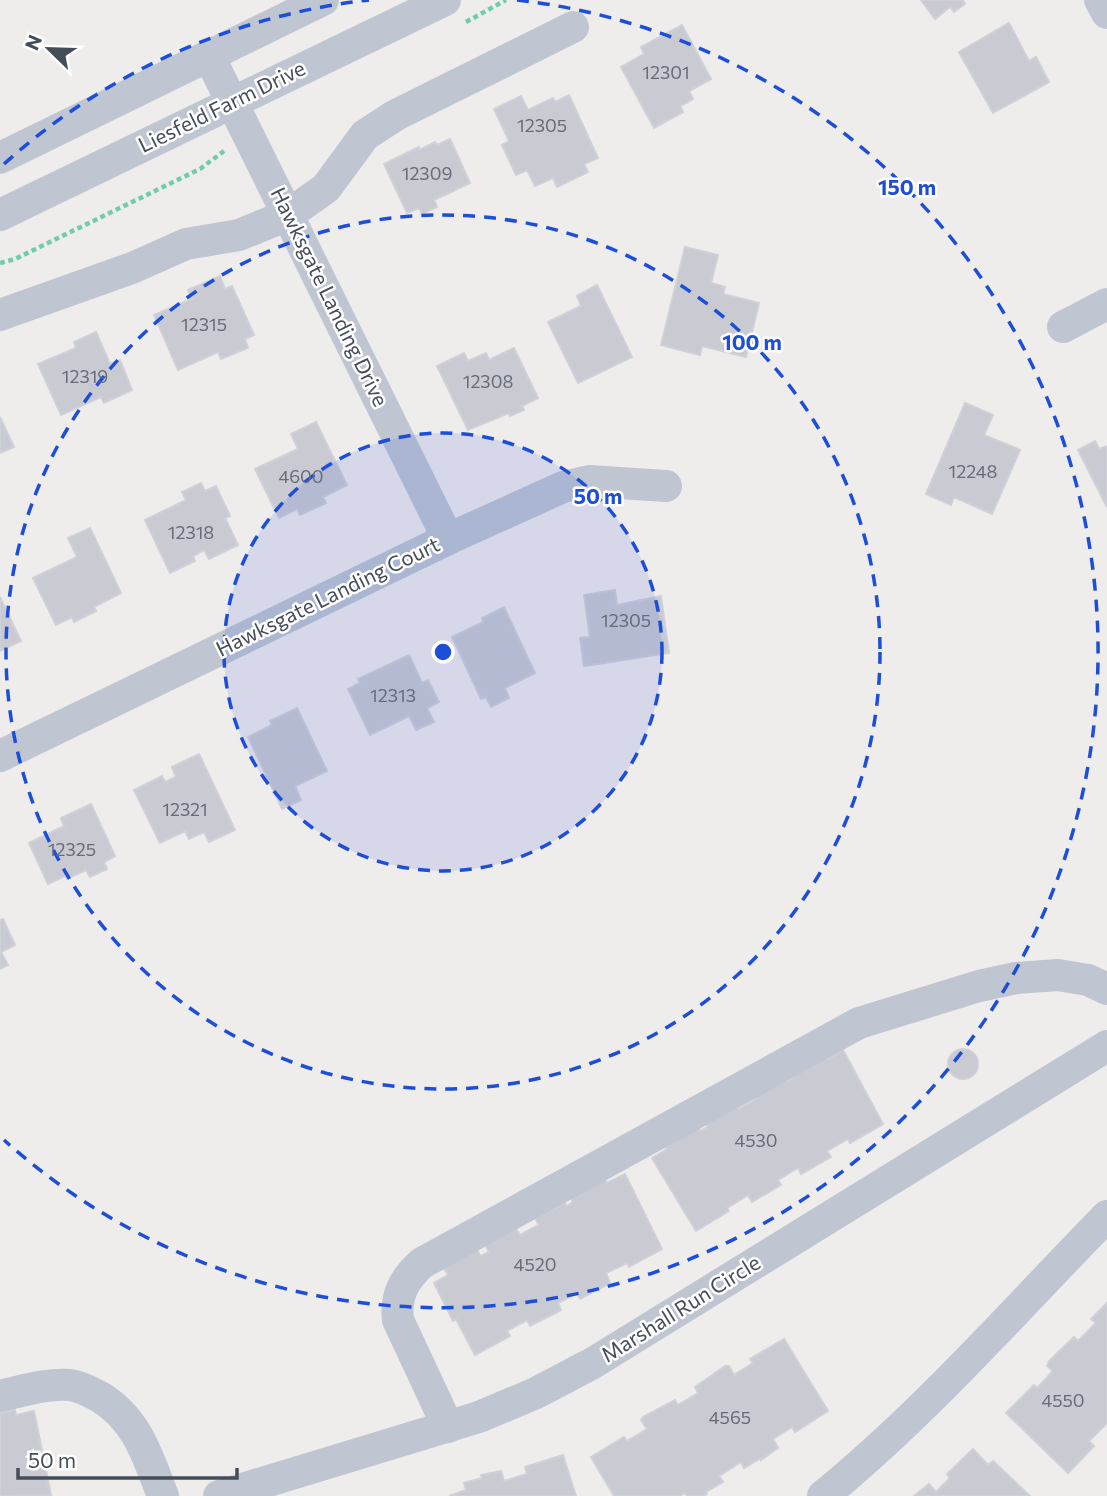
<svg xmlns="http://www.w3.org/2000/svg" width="1107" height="1496" viewBox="0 0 1107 1496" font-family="Commissioner,sans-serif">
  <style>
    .building { fill: #c9cad2; stroke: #d0d1d8; stroke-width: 2 }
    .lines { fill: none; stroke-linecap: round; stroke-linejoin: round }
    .path { stroke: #71ccac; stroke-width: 4.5; stroke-dasharray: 5 3.5; stroke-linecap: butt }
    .minor { stroke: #bfc6d2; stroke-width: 32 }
    .ring { fill: none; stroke: #1d4ed8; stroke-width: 3.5; stroke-dasharray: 12 9 }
    .labels { text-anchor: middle; stroke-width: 5; stroke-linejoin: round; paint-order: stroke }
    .number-label { font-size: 18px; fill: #666c77 }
    .street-label { font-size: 21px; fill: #454d59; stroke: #fff }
    .centre { fill: #1d4ed8; stroke: #fff; stroke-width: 3.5 }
    .ring-label { font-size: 21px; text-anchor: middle; font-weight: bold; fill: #1d4ed8; stroke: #fff; stroke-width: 5; stroke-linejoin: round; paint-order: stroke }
  </style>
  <rect width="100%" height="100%" fill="#efecec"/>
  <g class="building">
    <path d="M921,0H963L965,4L954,12L950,7L935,19Z"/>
    <path d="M1009,23L1029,61L1036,57L1049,82L993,113L959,52Z"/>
    <path d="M682,25L711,79L689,91L693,99L680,106L683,112L654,128L621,67L644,54L641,47Z"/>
    <path d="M569,95L598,158L584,164L588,172L557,187L553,178L535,186L527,170L516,175L502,145L509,141L494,109L521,96L528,110L553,98L555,102Z"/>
    <path d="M450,139L470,183L434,200L437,207L422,214L419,208L407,213L384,164L419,147L420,150L435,142L437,145Z"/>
    <path d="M685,247L718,255L711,283L725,287L723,294L759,303L746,357L702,346L700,355L661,345Z"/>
    <path d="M220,276L225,289L232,286L254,335L245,339L248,348L221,359L218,352L178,370L154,315L192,299L188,290Z"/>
    <path d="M597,285L632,357L578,383L548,322L581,306L577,296Z"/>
    <path d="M96,332L110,364L120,360L132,390L104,403L101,397L61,415L38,364L76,348L74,342Z"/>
    <path d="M514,348L538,398L522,406L524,410L510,416L509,413L468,430L437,366L464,353L468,361L486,353L489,360Z"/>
    <path d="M965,403L993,415L984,435L1020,450L992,514L954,497L951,505L926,494Z"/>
    <path d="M0,417L14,447L0,453Z"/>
    <path d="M316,422L347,485L323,497L326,503L300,515L297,509L279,518L255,469L298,449L291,434Z"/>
    <path d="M1095,441L1099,449L1107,446V507L1078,450Z"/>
    <path d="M201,483L205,491L216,486L230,516L225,518L238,545L209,559L204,550L193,556L195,561L170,573L145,520L186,500L182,492Z"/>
    <path d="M90,528L121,593L94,607L96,611L74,622L72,617L56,625L33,578L77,557L68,538Z"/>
    <path d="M615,590L617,605L661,596L669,653L584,666L580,638L590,637L584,595Z"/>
    <path d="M0,597L21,641L0,651Z"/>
    <path d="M504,607L535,673L505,688L509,698L491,707L486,697L481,699L452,637L483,622L482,618Z"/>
    <path d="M409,655L422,683L428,680L439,702L427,708L434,722L416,730L409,716L370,735L348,689L360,683L358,679Z"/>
    <path d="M297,708L327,771L295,786L301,800L282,809L248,737L272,725L270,721Z"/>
    <path d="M199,754L235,830L209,842L204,832L189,839L185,831L160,843L134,790L162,776L165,782L176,777L172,767Z"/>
    <path d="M91,804L115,856L104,862L107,869L90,877L86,870L67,879L65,876L48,884L29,843L64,826L61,818Z"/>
    <path d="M3,919L15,945L1,952L8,965L0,969V920Z"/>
    <circle cx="963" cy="1064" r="15"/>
    <path d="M843,1050L883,1124L850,1143L848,1139L827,1151L831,1157L801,1174L798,1168L778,1180L781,1185L752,1202L748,1195L727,1208L729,1211L696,1231L652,1158L667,1149L664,1144L697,1124L700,1131L708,1127L705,1122L736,1104L738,1109L756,1099L753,1095L784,1077L787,1081L794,1077L791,1071L824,1052L828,1059Z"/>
    <path d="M625,1174L662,1249L629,1267L627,1263L606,1273L610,1283L580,1299L577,1293L558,1303L561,1310L530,1326L527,1320L507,1331L510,1336L475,1355L456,1319L453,1321L434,1283L448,1275L443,1267L477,1249L480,1256L489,1252L485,1245L516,1229L520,1235L539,1225L535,1218L565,1203L567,1206L573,1202L570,1196L604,1178L607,1183Z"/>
    <path d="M1107,1303V1423L1089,1441L1094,1446L1068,1473L1006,1413L1034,1385L1037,1388L1053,1371L1047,1366L1049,1361L1074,1337L1078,1341L1096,1323L1091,1319Z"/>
    <path d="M784,1339L828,1411L795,1432L792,1427L773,1439L778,1448L761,1460V1458L744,1468L741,1462L719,1476L723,1482L706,1492L707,1494L704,1496H687L685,1493L679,1496H614L591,1457L624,1437L627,1441L647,1429L641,1420L643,1417L675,1400L678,1405L698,1393L695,1387L725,1366H729L734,1375L753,1363L750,1359Z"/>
    <path d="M15,1410L16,1415L34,1411L51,1495L0,1496V1413Z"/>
    <path d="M973,1449L988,1465L993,1461L1030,1496H914L929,1484L936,1492L950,1478L947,1474Z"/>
    <path d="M563,1455L576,1496H449L466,1490L464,1483L482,1478L481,1475L501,1471L504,1481L527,1474L525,1467Z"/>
  </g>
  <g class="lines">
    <g class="path">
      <path d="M466,22L506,0"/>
      <path d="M0,263L15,259L200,169L224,151"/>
    </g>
    <g class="minor">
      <path d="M1100,0L1107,13"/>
      <path d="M209,56L448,539"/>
      <path d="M0,158L323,0"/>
      <path d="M0,215L445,0"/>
      <path d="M0,315L132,268L186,244L239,235L288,215L326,188L365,135L396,115L573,27"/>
      <path d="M1063,327L1107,304"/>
      <path d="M0,756L448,539L563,487L589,481L666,486"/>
      <path d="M0,1396C22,1391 47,1383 70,1385C80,1386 91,1392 100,1397C138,1420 148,1458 163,1496"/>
      <path d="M448,1427L398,1320C395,1296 404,1279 422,1263L859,1023L979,986L1016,978L1058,975L1088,980L1107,989"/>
      <path d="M219,1496L479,1417L536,1393L593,1363L1107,1046"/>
      <path d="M823,1496C926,1412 1015,1310 1107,1216"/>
    </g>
  </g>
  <circle cx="443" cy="652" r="219" fill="#1d4ed8" fill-opacity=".12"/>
  <g class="ring">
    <circle cx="443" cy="652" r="219"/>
    <circle cx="443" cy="652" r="437"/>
    <path d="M4 164A656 656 0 0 1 369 0M517 0A656 656 0 1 1 4 1140"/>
  </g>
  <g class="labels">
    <g class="number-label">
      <text x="666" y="79">12301</text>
      <text x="542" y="132">12305</text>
      <text x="427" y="180">12309</text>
      <text x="204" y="331">12315</text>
      <text x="85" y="383">12319</text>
      <text x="488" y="388">12308</text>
      <text x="973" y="478">12248</text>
      <text x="301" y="483">4600</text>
      <text x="191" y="539">12318</text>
      <text x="626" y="627">12305</text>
      <text x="393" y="702">12313</text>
      <text x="185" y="816">12321</text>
      <text x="72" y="856">12325</text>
      <text x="756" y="1147">4530</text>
      <text x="535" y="1271">4520</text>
      <text x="1063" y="1407">4550</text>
      <text x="730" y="1424">4565</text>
    </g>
    <g class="street-label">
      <text transform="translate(222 107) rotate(-26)" y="7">Liesfeld Farm Drive</text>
      <text transform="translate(329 297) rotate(64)" y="7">Hawksgate Landing Drive</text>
      <text transform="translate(328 597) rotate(-26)" y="7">Hawksgate Landing Court</text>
      <text transform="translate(681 1309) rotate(-32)" y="7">Marshall Run Circle</text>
    </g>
  </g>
  <circle cx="443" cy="652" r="10" class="centre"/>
  <g class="ring-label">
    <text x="907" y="195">150 m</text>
    <text x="752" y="350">100 m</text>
    <text x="598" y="504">50 m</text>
  </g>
  <g transform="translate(49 49) rotate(293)" stroke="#ffffff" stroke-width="5" paint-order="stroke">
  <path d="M0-5L12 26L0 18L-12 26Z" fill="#454d59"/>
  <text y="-10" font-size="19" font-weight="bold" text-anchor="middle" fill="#454d59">N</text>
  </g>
  <path d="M18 1468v10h219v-10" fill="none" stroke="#454d59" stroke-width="3.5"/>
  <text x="28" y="1468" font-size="21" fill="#454d59" stroke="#ffffff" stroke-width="5" paint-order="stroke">50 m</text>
</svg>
